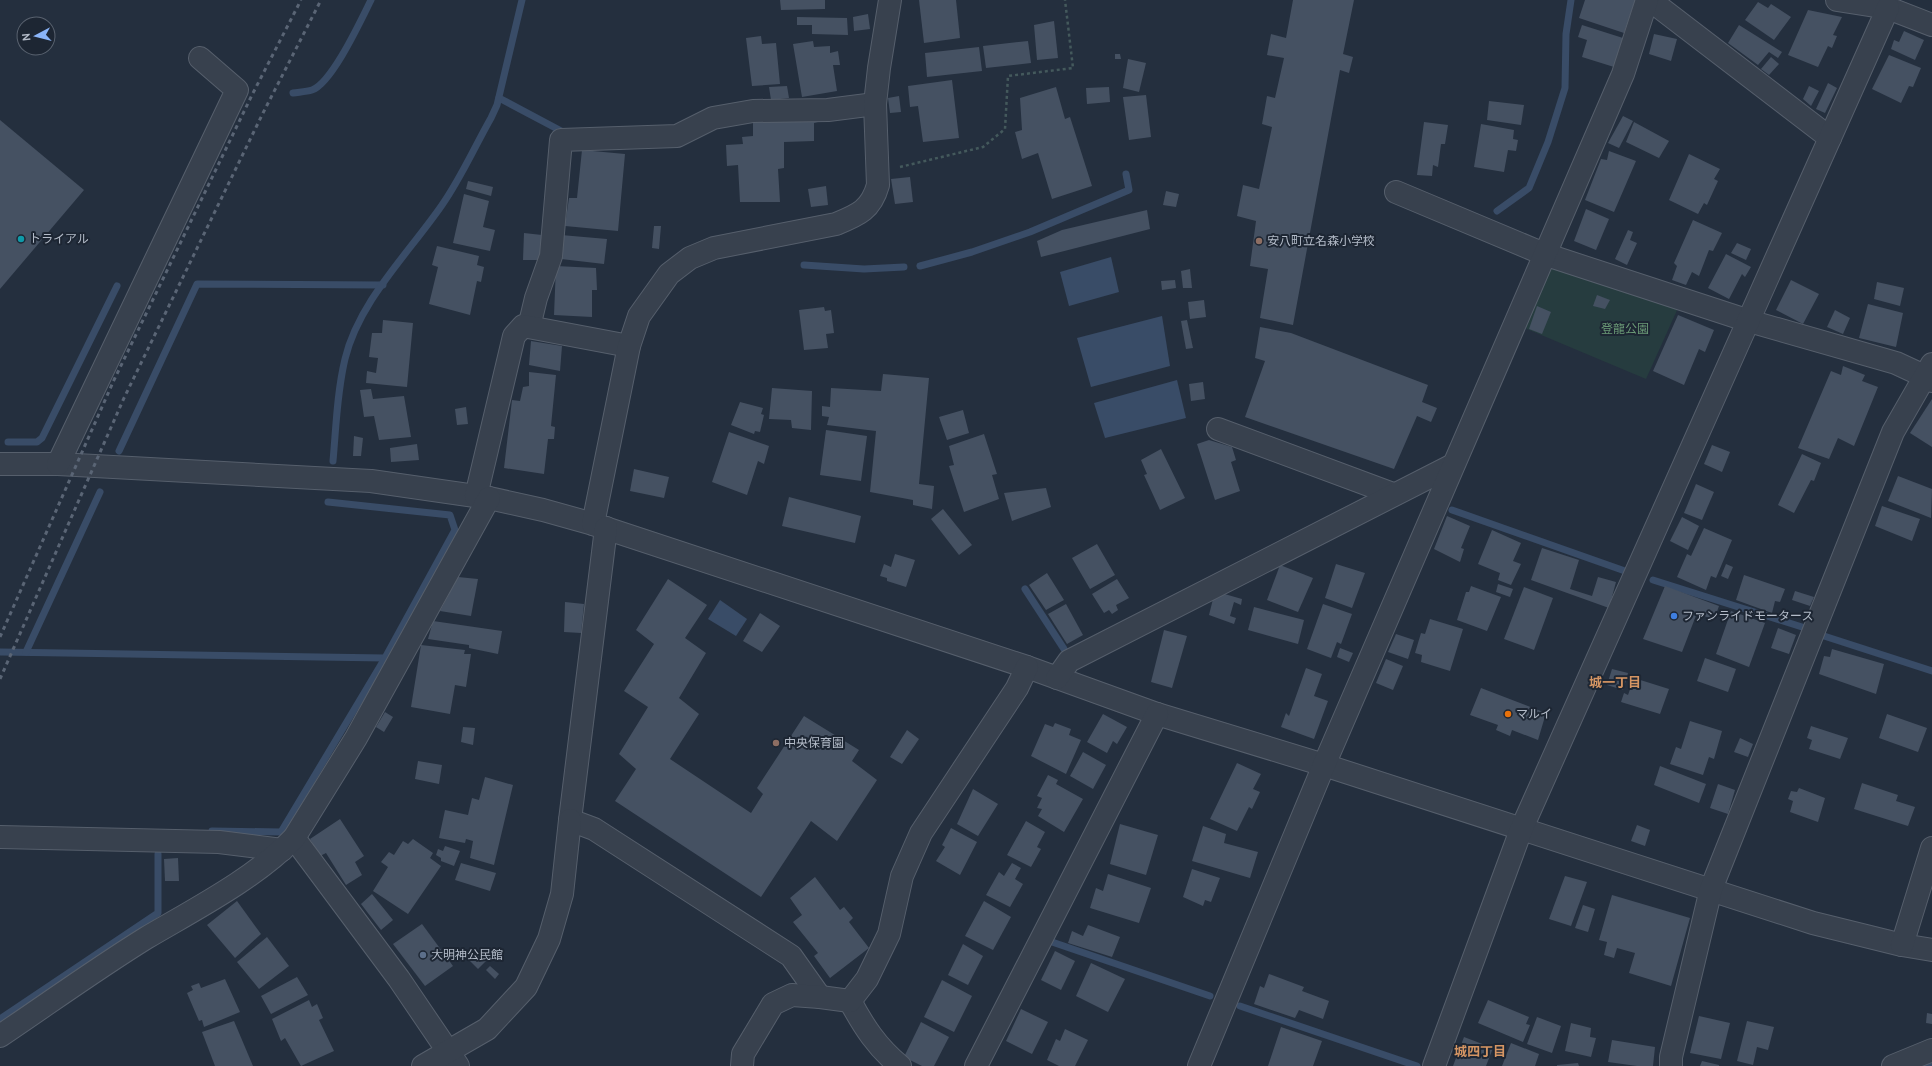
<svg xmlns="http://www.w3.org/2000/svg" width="1932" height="1066" viewBox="0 0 1932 1066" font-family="Cabin,'Noto Sans JP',sans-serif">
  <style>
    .green { fill: #263c3f }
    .water { fill: #394c67 }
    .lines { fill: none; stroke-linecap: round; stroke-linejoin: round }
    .stream { stroke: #394c67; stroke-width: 7 }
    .building { fill: #455162 }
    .minor-casing { stroke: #565f6c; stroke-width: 24 }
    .path { stroke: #44595c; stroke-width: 2.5; stroke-dasharray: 3 3; stroke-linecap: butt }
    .minor { stroke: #38414e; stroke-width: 22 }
    .rail { stroke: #5a6575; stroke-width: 3; stroke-dasharray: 4 4; stroke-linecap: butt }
    .culture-dot { fill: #0f9aa8; stroke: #1d2633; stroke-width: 1.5 }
    .education-dot { fill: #8d6e63; stroke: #1d2633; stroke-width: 1.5 }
    .shop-dot { fill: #3f7fe0; stroke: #1d2633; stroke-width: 1.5 }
    .food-dot { fill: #e8710a; stroke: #1d2633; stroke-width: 1.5 }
    .service-dot { fill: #5c6f8a; stroke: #1d2633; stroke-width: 1.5 }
    .labels { text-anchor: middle; stroke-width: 4; stroke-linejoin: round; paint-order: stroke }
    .poi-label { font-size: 12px; fill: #b4bcc9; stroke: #1d2633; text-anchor: start }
    .park-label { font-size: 12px; fill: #6b9a76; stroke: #1d2633 }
    .neighbourhood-label { font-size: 13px; font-weight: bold; fill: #d59563; stroke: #1d2633 }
  </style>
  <rect width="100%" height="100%" fill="#242f3e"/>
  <path class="green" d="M1548,262L1678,308L1646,379L1520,326Z"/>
  <g class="water">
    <path d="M1111,257L1119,292L1069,306L1060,272Z"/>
    <path d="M1162,316L1170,366L1091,387L1077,338Z"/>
    <path d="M1177,380L1186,418L1105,438L1094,403Z"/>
    <path d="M720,600L747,619L736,636L708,619Z"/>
  </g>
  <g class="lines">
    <g class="stream">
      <path d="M293,93C299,92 306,92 312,90C332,83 361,20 371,0"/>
      <path d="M499,98L565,133"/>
      <path d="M1497,211L1529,188L1548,142L1565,88L1566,34L1571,0"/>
      <path d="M804,265L864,269L904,267"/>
      <path d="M920,266L972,252L1030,232L1129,190L1126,174"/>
      <path d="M8,442H37L42,438L117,286"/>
      <path d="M119,451L197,284L383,285"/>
      <path d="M333,461C336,428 337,392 345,359C359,301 409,253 442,205C461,178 475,146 491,118L497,105L522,0"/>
      <path d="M1452,510L1625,571"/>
      <path d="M1653,580L1802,627"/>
      <path d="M1025,589L1064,649"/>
      <path d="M1824,636L1932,671"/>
      <path d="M0,652L385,658"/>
      <path d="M26,652L100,492"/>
      <path d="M212,831L281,832L385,658L455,530L450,515L328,502"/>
      <path d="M1052,942L1210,996"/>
      <path d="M1240,1006L1417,1066"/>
      <path d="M0,1019L158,913V854"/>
      <path d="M1927,1066L1932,1064"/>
    </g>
  </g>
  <g class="building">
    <path d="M780,0H825V9L781,10Z"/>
    <path d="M919,0H956L960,38L924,43Z"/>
    <path d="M1293,0H1354L1343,54L1353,57L1349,73L1340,70L1293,325L1260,318L1268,269L1250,266L1256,221L1237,216L1243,185L1259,189L1272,127L1262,124L1267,96L1275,98L1284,58L1267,55L1271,34L1286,38Z"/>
    <path d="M1585,0H1635L1624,33L1579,18Z"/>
    <path d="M1758,2L1768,8L1771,4L1791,17L1774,40L1745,20Z"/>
    <path d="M1808,10L1842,17L1833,35L1837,36L1832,48L1828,46L1818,67L1788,55Z"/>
    <path d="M868,14L870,29L854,31L853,17Z"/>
    <path d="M797,17L847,18L848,35L812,34V25H797Z"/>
    <path d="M1054,21L1058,58L1037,60L1034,25Z"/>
    <path d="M1582,25L1623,38L1614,67L1582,57L1587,40L1578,37Z"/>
    <path d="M1739,25L1782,52L1778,58L1769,52L1758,65L1728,43Z"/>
    <path d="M1904,31L1924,40L1915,60L1891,49L1894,40L1899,42Z"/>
    <path d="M1654,34L1677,39L1671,61L1649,54Z"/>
    <path d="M761,36L762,44L776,43L780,84L752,86L746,38Z"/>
    <path d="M813,41L814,47L830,46V53L838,51L840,65H833L837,91L802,97L793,44Z"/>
    <path d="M1028,41L1031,63L986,68L983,46Z"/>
    <path d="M979,47L982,71L927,77L925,53Z"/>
    <path d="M1115,54H1120L1121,59H1115Z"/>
    <path d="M1889,55L1921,68L1913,87L1909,86L1901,103L1872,89Z"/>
    <path d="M1771,57L1779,64L1769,75L1761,69Z"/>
    <path d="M1128,59L1146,63L1139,92L1123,88Z"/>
    <path d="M952,80L959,138L923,142L918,106L910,107L908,86Z"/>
    <path d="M1828,83L1837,88L1825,113L1816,109Z"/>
    <path d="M787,86L789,98L771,100L769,87Z"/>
    <path d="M1809,86L1819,91L1811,106L1803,99Z"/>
    <path d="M1056,87L1065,119L1070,117L1092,186L1052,199L1038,153L1022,159L1015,132L1022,130L1020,98Z"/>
    <path d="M1109,87L1110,102L1087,104L1086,88Z"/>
    <path d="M1146,95L1151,137L1129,140L1123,97Z"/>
    <path d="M899,96L901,112L890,113L888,98Z"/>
    <path d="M1489,101L1524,105L1521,125L1487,120Z"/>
    <path d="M818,116V122L814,123V141L784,142V168L778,169L780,202H740L738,165L727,166L726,145L743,144L742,137L753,136V119Z"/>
    <path d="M1623,116L1633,121L1619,148L1608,143Z"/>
    <path d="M0,120L84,190L0,289Z"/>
    <path d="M1424,122L1448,125L1445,144H1441L1438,167L1433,165L1432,176L1417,175Z"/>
    <path d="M1634,122L1669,141L1659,158L1626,142Z"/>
    <path d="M1481,124L1514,130L1513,139L1518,140L1516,151L1508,150L1504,172L1474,167Z"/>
    <path d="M582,150L625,154L618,231L565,226L569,198H577Z"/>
    <path d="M1609,151L1636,161L1614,212L1585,200L1601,159L1607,160Z"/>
    <path d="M1689,154L1720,169L1714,179L1718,181L1707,205L1704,203L1698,214L1669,200Z"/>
    <path d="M910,177L913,202L895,204L891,179Z"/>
    <path d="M468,181L493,187L491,196L466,189Z"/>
    <path d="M826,186L828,205L811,207L808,189Z"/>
    <path d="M1166,191L1179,194L1176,207L1163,205Z"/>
    <path d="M464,194L489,201L483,227L495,230L490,251L453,243Z"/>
    <path d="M1586,209L1609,219L1596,250L1574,241Z"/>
    <path d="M1147,210L1150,229L1041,257L1037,241L1062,230Z"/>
    <path d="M1693,220L1722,233L1713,251L1709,250L1699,276L1692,272L1686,285L1672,280L1677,266L1674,263Z"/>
    <path d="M654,226H661L659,249L652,248Z"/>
    <path d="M1628,230L1633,232L1630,240L1637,243L1627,265L1615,259Z"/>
    <path d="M524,233L542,235L540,260H523Z"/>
    <path d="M561,235L607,239L604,264L561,259Z"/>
    <path d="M1737,243L1751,249L1746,260L1731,253Z"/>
    <path d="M437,246L479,256L477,265L484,267L481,282L477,281L470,315L429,304L438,267L432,265Z"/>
    <path d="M1726,254L1751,267L1745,277L1742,274L1729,299L1708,288Z"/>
    <path d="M556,266L596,268L597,290H592V317L554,315Z"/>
    <path d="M1190,269L1192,288H1183L1181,271Z"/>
    <path d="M1175,280L1176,288L1162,290L1161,281Z"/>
    <path d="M1791,280L1819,294L1803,324L1776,310Z"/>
    <path d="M1877,282L1904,288L1900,306L1874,299Z"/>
    <path d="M1597,295L1610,300L1605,309L1593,306Z"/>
    <path d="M1204,300L1206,317L1190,319L1188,302Z"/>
    <path d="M1868,304L1903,313L1896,347L1859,338Z"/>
    <path d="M1537,306L1551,312L1542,334L1529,329Z"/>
    <path d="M824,307L825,311L831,310L834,333L826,334L828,348L804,350L799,310Z"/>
    <path d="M1835,310L1850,318L1843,334L1827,327Z"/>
    <path d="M1678,315L1714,330L1705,352L1699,349L1684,385L1653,371Z"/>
    <path d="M383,320L413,323L407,387L366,383L367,371L376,373L378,358L369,357L372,333H382Z"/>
    <path d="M1187,320L1193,348L1186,349L1181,321Z"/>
    <path d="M1260,327L1291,333L1428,385L1422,402L1437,408L1431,422L1417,416L1394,469L1245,417L1265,361L1255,358Z"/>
    <path d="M531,341L562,346L560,371L529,365Z"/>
    <path d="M1843,366L1865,375L1862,381L1878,387L1854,446L1838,438L1829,459L1798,448L1831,371L1841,375Z"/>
    <path d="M529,372L556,375L551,426L555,427L554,439H548L544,474L504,468L512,400L520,401L523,387L529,386Z"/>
    <path d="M883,374L929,378L919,484L934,486L932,509L913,505V500L870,492L876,431L827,425L829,417L822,416V406L830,407L831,388L881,391Z"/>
    <path d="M1203,382L1205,399L1191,401L1189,384Z"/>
    <path d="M772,388L812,391L811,430L792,428L791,420L769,419Z"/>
    <path d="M371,389L373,399L404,396L411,437L379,440L374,416L364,417L360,390Z"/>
    <path d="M1932,399V447L1910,433Z"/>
    <path d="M740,402L763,408L761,414L764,415L760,432L755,431L754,434L731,425Z"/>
    <path d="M466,407L468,424L457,425L455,409Z"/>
    <path d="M963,410L969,433L947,440L939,417Z"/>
    <path d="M826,430L867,436L861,481L820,475Z"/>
    <path d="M729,432L769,446L764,464L758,461L747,495L712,482Z"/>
    <path d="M984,434L997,474L992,475L999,499L964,512L949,466L954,465L949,446Z"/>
    <path d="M354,436L363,438L361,456H353Z"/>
    <path d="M1209,440L1232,447L1236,460L1231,462L1240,491L1215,500L1197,444Z"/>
    <path d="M417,444L419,460L391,462L390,448Z"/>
    <path d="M1712,445L1730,452L1722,472L1704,464Z"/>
    <path d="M1161,449L1185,498L1160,510L1144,475L1147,474L1141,460Z"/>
    <path d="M1802,454L1821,463L1814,481L1811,480L1794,513L1778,505Z"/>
    <path d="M634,469L669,477L664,498L630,491Z"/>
    <path d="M1898,476L1932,489L1931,518L1888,501Z"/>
    <path d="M1696,484L1714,492L1702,520L1684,513Z"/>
    <path d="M1046,488L1051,507L1012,521L1004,493Z"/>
    <path d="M789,497L861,516L855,543L782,526Z"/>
    <path d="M1882,506L1920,519L1912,541L1875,526Z"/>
    <path d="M943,509L972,545L959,555L931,519Z"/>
    <path d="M1447,516L1470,526L1461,548L1464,549L1460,562L1434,549Z"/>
    <path d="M1682,517L1699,526L1688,550L1670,541Z"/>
    <path d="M1704,528L1732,540L1716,578L1711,576L1706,590L1677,577L1687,554L1691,556Z"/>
    <path d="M1492,530L1521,543L1513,561L1521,564L1511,585L1498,580L1500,573L1478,564Z"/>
    <path d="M1097,544L1115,575L1090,589L1072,558Z"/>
    <path d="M1542,548L1579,560L1570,589L1592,596L1598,577L1616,582L1609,608L1531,580Z"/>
    <path d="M895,554L915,560L906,587L887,581V578L880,576L884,564L891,567Z"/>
    <path d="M1336,564L1365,573L1352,608L1325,598Z"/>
    <path d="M1726,564L1733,567L1728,579L1721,576Z"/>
    <path d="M1280,565L1313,578L1298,612L1267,600Z"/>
    <path d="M1047,573L1064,600L1046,610L1029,585Z"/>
    <path d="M1744,575L1785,589L1780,602L1775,601L1772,613L1736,600Z"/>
    <path d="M458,577L478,579L471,616L440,611Z"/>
    <path d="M668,579L707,605L685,638L706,653L679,698L699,714L670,759L751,813L763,794L757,788L804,716L859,750L852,761L877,780L837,841L811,821L761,897L615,801L636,769L619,754L648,707L624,691L654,644L636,630Z"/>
    <path d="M1117,579L1129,598L1116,605L1118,610L1112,614L1109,610L1104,613L1092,594Z"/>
    <path d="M1498,584L1513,589L1510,597L1496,592Z"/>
    <path d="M1471,586L1501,597L1487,631L1457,620L1466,592H1469Z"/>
    <path d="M1665,586L1719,606L1714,620L1697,613L1682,652L1643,639Z"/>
    <path d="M1524,587L1553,598L1534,650L1504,639Z"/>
    <path d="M1795,591L1814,597L1810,606L1792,600Z"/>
    <path d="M1221,593L1242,599L1241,605L1234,602L1230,616L1236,618L1234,624L1209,615L1213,599Z"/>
    <path d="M565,602L584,604L581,633L564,632Z"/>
    <path d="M1066,604L1083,635L1067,644L1048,614Z"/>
    <path d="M1323,604L1352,614L1341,644L1337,642L1331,658L1307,649Z"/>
    <path d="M1254,607L1304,620L1298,644L1248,630Z"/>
    <path d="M1731,611L1765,623L1749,667L1716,654Z"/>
    <path d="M760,613L780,626L762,652L743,641Z"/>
    <path d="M1430,619L1463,629L1450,671L1421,662L1422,655L1415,653L1421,633L1425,634Z"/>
    <path d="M433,621L502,631L498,654L469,648V645L428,639Z"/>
    <path d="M1778,628L1796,635L1789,654L1771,648Z"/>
    <path d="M1164,630L1187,636L1172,688L1151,682Z"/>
    <path d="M1396,634L1414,640L1408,659L1388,652Z"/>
    <path d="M421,645L465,650L464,654H471L466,687L455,685L450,714L411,707Z"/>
    <path d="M1340,648L1353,653L1349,662L1337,657Z"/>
    <path d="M1832,649L1884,664L1876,694L1819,674L1824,656L1830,657Z"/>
    <path d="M1705,658L1736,669L1728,692L1697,681Z"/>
    <path d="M1386,659L1403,666L1393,690L1376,683Z"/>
    <path d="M1306,668L1322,674L1314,696L1328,701L1314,739L1281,727L1286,713L1289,716Z"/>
    <path d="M1612,669L1628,673L1623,690L1607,685Z"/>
    <path d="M1634,678L1669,689L1660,714L1621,702L1624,693L1628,695Z"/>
    <path d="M1481,688L1546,713L1538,740L1512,730L1510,736L1496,730L1498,725L1470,715Z"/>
    <path d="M385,712L393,717L384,732L376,727Z"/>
    <path d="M1103,714L1127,727L1117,744L1113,741L1107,753L1087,742Z"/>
    <path d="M1887,714L1927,728L1918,752L1879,738Z"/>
    <path d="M1690,721L1722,731L1714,759L1709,757L1703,775L1670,764L1676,747L1681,749Z"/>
    <path d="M1055,723L1071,729L1069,735L1081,740L1066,774L1031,756L1045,724L1053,727Z"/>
    <path d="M1811,726L1848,738L1840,759L1809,749L1812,740L1807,738Z"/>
    <path d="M463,727L475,728L473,745L461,742Z"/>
    <path d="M907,730L919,739L902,764L890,757Z"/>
    <path d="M1740,738L1753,744L1748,757L1734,752Z"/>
    <path d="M1083,752L1106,765L1093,789L1070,776Z"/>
    <path d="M418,761L442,765L439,784L415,779Z"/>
    <path d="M1237,763L1261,774L1253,789L1260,792L1252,809L1249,807L1237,831L1210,819Z"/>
    <path d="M1660,766L1706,784L1699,803L1654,785Z"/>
    <path d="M1048,775L1058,780L1056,784L1083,799L1064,832L1038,816L1042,809L1037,808L1042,798L1037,796Z"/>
    <path d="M485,777L513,785L494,865L470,858L473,841L466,839L465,843L439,838L445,810L468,815L472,798L479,800Z"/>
    <path d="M1862,783L1898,795L1896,801L1915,807L1908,826L1854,809Z"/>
    <path d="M1718,784L1735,790L1728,814L1710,808Z"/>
    <path d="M1799,788L1825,798L1818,822L1790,812L1793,801L1788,799L1791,791L1797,792Z"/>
    <path d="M973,789L998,804L978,836L957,824Z"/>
    <path d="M340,819L364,856L355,862L362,875L346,885L326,853L320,856L310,839Z"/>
    <path d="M1026,821L1045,832L1037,847L1041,849L1031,867L1007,855Z"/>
    <path d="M1120,824L1158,835L1146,875L1110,864Z"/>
    <path d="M1637,825L1650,830L1645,846L1631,841Z"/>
    <path d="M1203,826L1226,834L1224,843L1258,852L1250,878L1192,861Z"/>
    <path d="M951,828L977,842L960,875L936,861L945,847L942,845Z"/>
    <path d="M413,839L433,853L430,858L441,866L408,914L373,891L388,867L381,862L389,852L394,855L403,841L408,844Z"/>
    <path d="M445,846L460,851L454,866L441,861V858L436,855L438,849L443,851Z"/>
    <path d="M178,858L179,881H165L164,859Z"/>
    <path d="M461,863L496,873L490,891L455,880Z"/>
    <path d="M1012,863L1021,868L1015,879L1023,884L1010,907L986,895L999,872L1004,876Z"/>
    <path d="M1192,869L1220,878L1211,902L1205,900L1203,906L1183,897Z"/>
    <path d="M1108,874L1151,888L1139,923L1090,908L1096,888L1103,891Z"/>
    <path d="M1565,876L1587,882L1571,926L1549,919Z"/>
    <path d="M815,877L840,910L844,907L853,918L849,922L869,948L830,978L814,956L818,953L793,922L802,915L790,898Z"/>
    <path d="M372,894L393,920L381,930L361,904Z"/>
    <path d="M1612,895L1690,918L1671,986L1629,973L1635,953L1617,948L1614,958L1604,955L1607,942L1599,940Z"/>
    <path d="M237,901L261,934L235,958L207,925Z"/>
    <path d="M984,901L1011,917L993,950L965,936Z"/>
    <path d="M1583,905L1595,909L1588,932L1575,928Z"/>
    <path d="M422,924L453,966L425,986L393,944Z"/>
    <path d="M1088,925L1120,937L1112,957L1068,943L1072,931L1083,936Z"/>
    <path d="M267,937L289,966L259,989L237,962Z"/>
    <path d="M963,944L983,956L968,985L948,975Z"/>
    <path d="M1055,951L1075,961L1061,990L1041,980Z"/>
    <path d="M477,953L486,961L478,969L470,961Z"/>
    <path d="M1091,963L1125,979L1108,1012L1076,996Z"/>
    <path d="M490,966L499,974L495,979L486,970Z"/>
    <path d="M1269,974L1304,987L1302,991L1329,1001L1323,1019L1299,1010L1295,1018L1254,1004L1260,986L1264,988Z"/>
    <path d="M297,977L308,995L271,1014L261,996Z"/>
    <path d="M225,979L240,1012L204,1027L202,1020L199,1021L187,993L193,990L191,986L199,983L201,988Z"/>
    <path d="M942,980L972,996L954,1032L924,1017Z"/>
    <path d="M309,1000L312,1007L317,1004L323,1018L319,1020L334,1051L301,1066L285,1038L281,1041L272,1019Z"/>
    <path d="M1488,1000L1529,1017L1526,1024L1530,1025L1523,1042L1478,1023Z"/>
    <path d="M1021,1009L1048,1022L1032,1054L1006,1041Z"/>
    <path d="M1927,1013L1932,1014V1024L1926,1023Z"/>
    <path d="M1699,1016L1730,1023L1721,1059L1690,1053Z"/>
    <path d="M1537,1017L1561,1026L1552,1053L1527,1044Z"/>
    <path d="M234,1021L253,1066H215L202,1032Z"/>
    <path d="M1747,1021L1774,1027L1768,1050L1757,1047L1753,1065L1737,1061Z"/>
    <path d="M921,1022L949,1037L934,1066H922L904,1057Z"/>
    <path d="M1571,1023L1591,1028L1590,1037L1596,1038L1591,1057L1565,1051Z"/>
    <path d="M1281,1027L1322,1041L1313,1066H1268Z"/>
    <path d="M1065,1029L1088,1040L1075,1066H1059L1047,1060L1056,1039L1060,1041Z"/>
    <path d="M1464,1037L1493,1048L1486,1066H1453Z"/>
    <path d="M1612,1040L1655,1047L1653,1066H1637L1608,1062Z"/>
    <path d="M1511,1043L1539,1054L1535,1066H1502Z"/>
    <path d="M1702,1061L1719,1065V1066H1700Z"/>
    <path d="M1578,1063L1579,1066H1557V1065Z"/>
  </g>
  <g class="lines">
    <g class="minor-casing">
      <g id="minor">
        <path d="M1650,0L1830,138"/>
        <path d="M1837,0L1888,8L1932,25"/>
        <path d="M1396,192L1544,254L1749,321L1896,363L1924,376L1932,381"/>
        <path d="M529,327L536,298L551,256L561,140L677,136L713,118L753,111L828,110L875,104"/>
        <path d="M1218,429L1393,494"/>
        <path d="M0,464H58L371,481L489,498L543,510L593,524L1027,667L1157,714L1324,765L1813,923L1902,945L1932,950"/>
        <path d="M58,464L237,90L200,58"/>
        <path d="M476,496L514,336L523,326L629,346"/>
        <path d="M593,524L629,346L639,316L669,274L690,258L714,248L836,224C858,215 871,210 878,185L875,104L879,68L890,0"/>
        <path d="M606,528L570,820L594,829L791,956L820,997"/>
        <path d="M1057,678L1069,661L1453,465"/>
        <path d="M0,837L219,842L282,850"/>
        <path d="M294,838L399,979L458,1066"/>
        <path d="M1902,945L1932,848"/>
        <path d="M850,1001C864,1027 877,1047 900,1066"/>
        <path d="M0,1036C49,1003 96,969 146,938C195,909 254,879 294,838L356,738L489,498"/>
        <path d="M423,1066L487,1029L526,987L549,939L562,894L570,820"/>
        <path d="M742,1066L743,1054L773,1004L792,995L820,997L850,1001L867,979L889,934L902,876L921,833L1017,688L1027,667"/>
        <path d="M976,1066L1157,714"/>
        <path d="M1199,1066L1324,765L1623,74L1647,0"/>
        <path d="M1434,1066L1521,830L1888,8"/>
        <path d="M1671,1066V1057L1711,889L1893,432L1932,364"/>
        <path d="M1893,1066L1932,1050"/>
      </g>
    </g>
    <path class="path" d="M900,167L983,147L1005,129L1008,76L1073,68L1065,0"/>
    <use href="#minor" class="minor"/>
    <g class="rail">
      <path d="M0,637L114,380L252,95L301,0"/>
      <path d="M0,679L124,398L263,113L321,0"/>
    </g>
  </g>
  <circle class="culture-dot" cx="21" cy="239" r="4"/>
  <g class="education-dot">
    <circle cx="1259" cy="241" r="4"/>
    <circle cx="776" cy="743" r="4"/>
  </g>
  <circle class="shop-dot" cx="1674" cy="616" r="4"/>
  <circle class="food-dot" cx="1508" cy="714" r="4"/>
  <circle class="service-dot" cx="423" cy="955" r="4"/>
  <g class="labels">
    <g class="poi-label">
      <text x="29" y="243">トライアル</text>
      <text x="1267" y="245">安八町立名森小学校</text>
      <text x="1682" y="620">ファンライドモータース</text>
      <text x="1516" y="718">マルイ</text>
      <text x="784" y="747">中央保育園</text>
      <text x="431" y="959">大明神公民館</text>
    </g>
    <g class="park-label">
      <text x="1625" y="333">登龍公園</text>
    </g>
    <g class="neighbourhood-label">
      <text x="1615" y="687">城一丁目</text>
      <text x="1480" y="1056">城四丁目</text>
    </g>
  </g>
  <g transform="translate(36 36) rotate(263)"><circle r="19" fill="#1d2633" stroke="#59626f"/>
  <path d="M0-3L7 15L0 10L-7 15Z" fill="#8ab4f8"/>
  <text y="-6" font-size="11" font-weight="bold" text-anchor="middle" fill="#b4bcc9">N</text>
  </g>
</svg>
